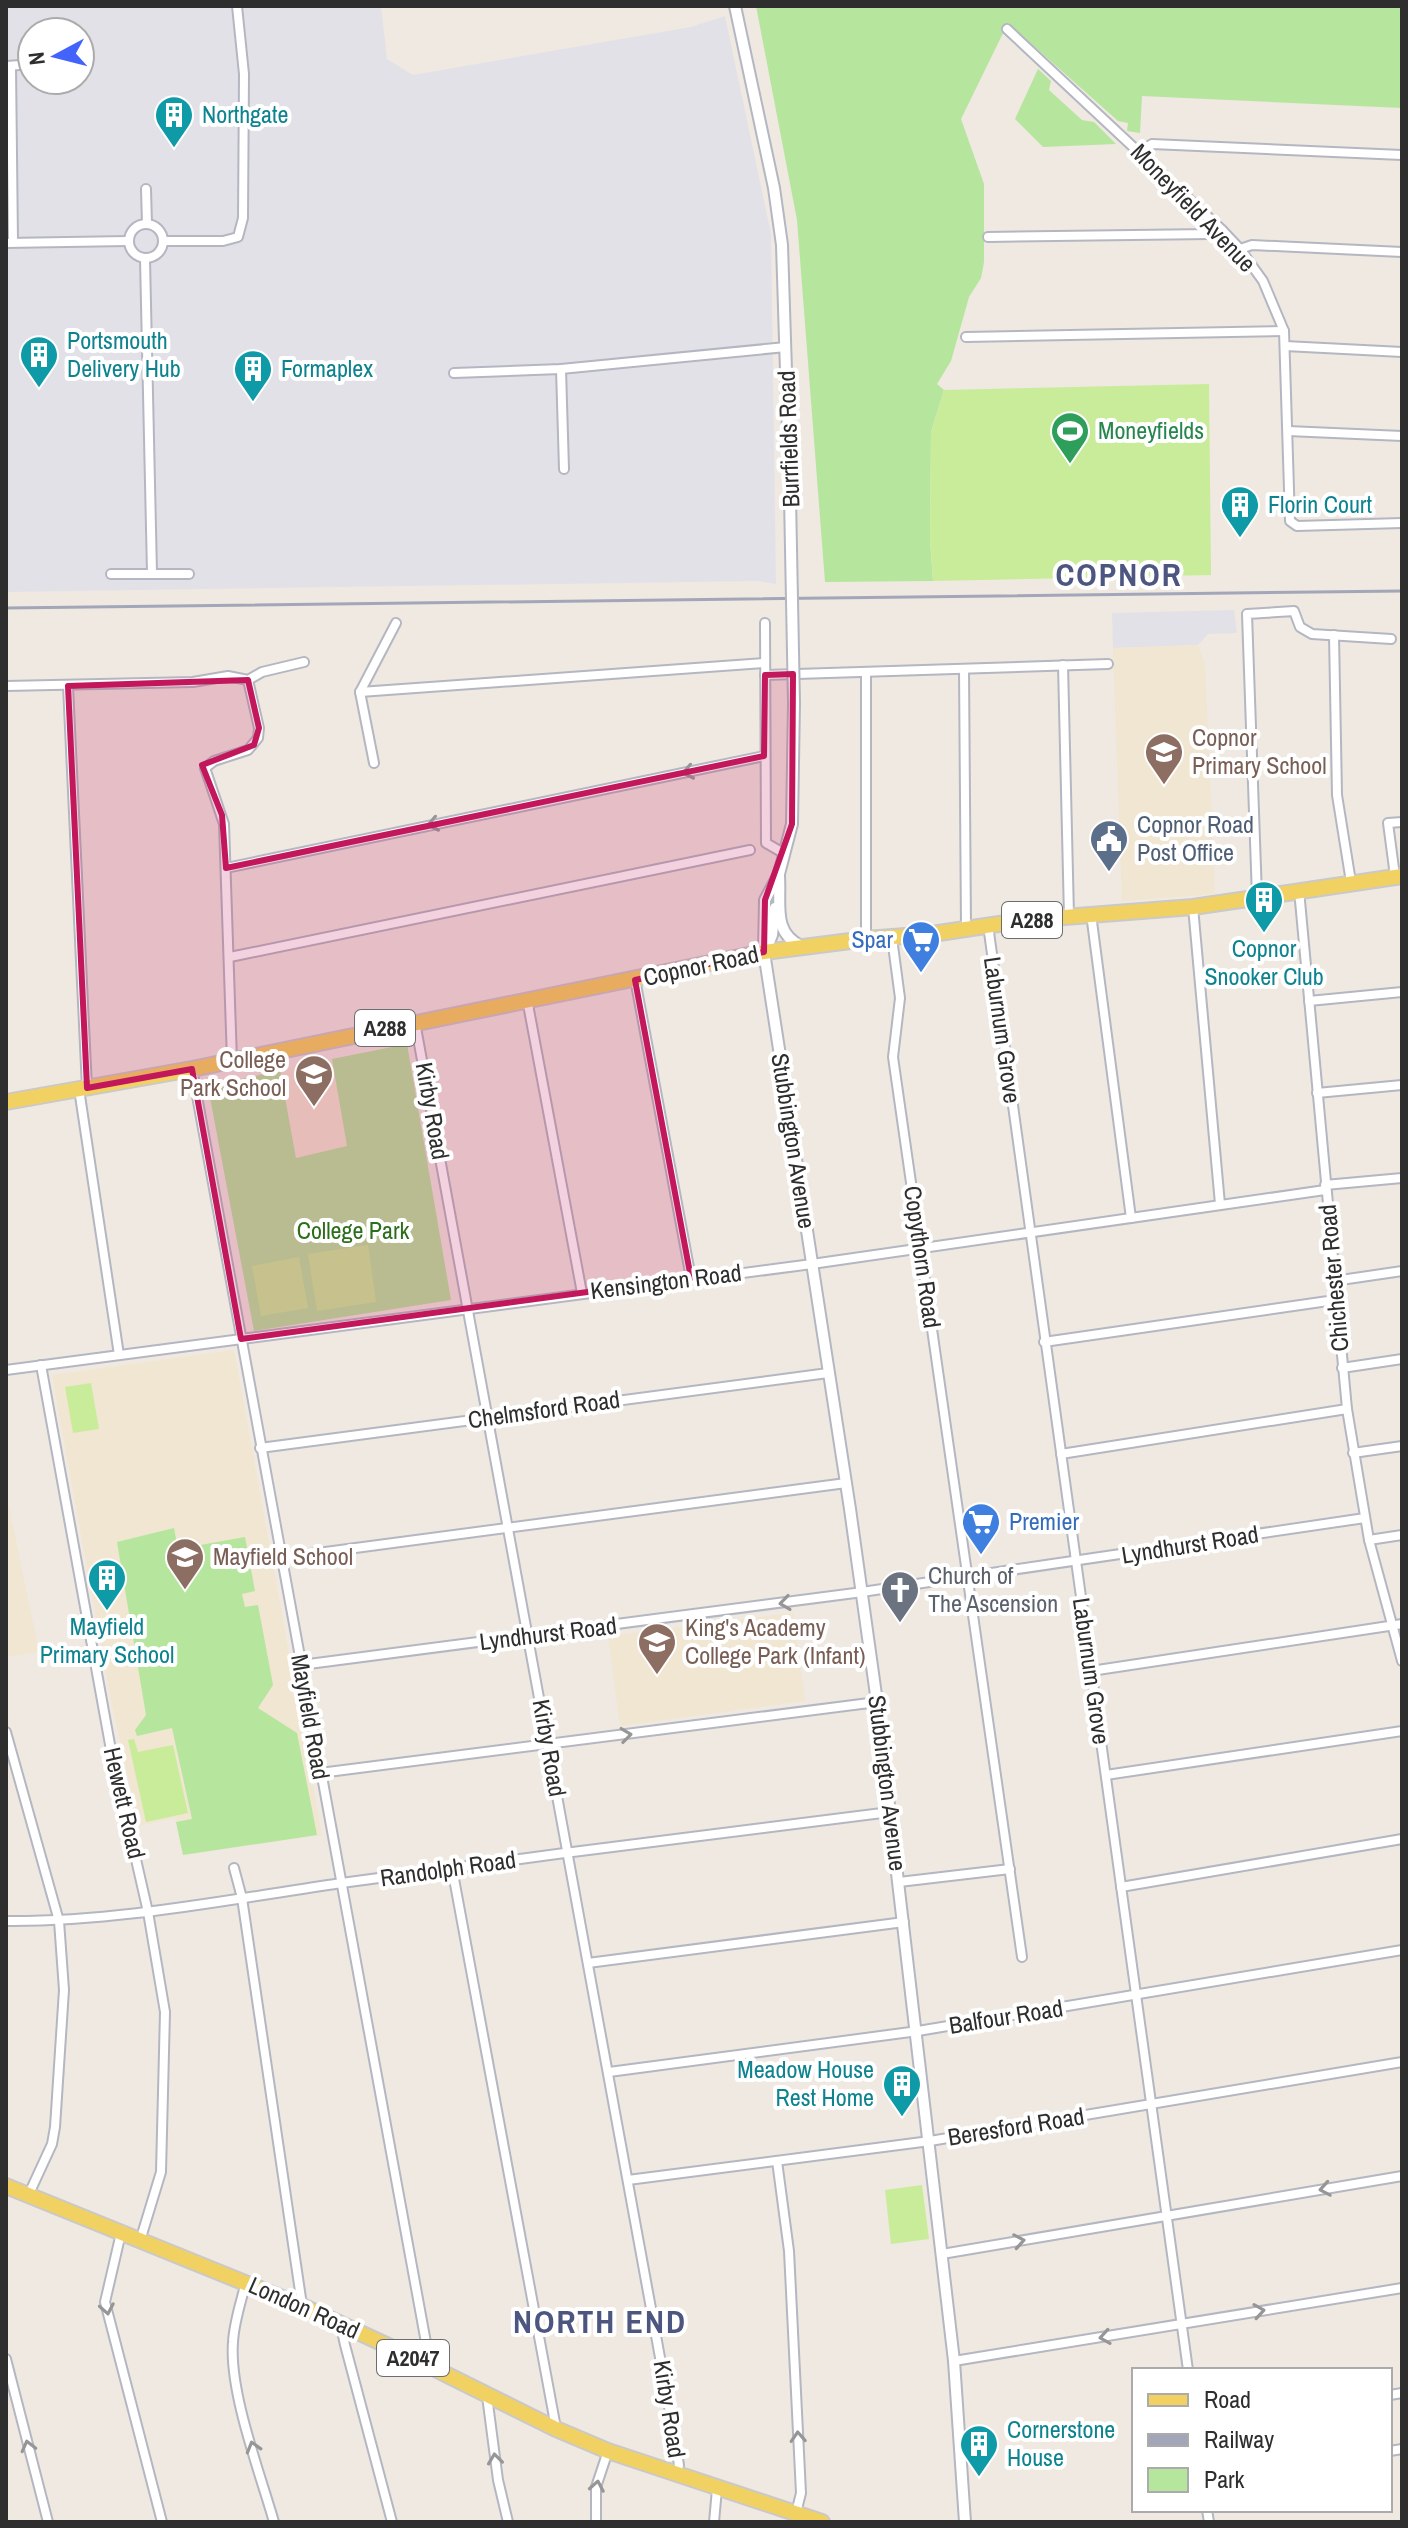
<svg xmlns="http://www.w3.org/2000/svg" width="1408" height="2528" viewBox="0 0 1408 2528" font-family="'Archivo Narrow',sans-serif">
  <style>
    .industrial { fill: #e3e1e8; fill-rule: evenodd }
    .education { fill: #f0e6d1 }
    .green { fill: #b6e59e }
    .pitch { fill: #c9ec9a }
    .lines { fill: none; stroke-linecap: round; stroke-linejoin: round }
    .minor-casing { stroke: #b4b7c1; stroke-width: 12 }
    .tertiary-casing { stroke: #b4b7c1; stroke-width: 14 }
    .primary-casing { stroke: #c9c9c9; stroke-width: 18 }
    .minor { stroke: #fff; stroke-width: 8 }
    .tertiary { stroke: #fff; stroke-width: 10 }
    .primary { stroke: #f2d163; stroke-width: 14 }
    .rail { stroke: #a3a6b8; stroke-width: 3 }
    .tertiary-bridge-casing { stroke: #b4b7c1; stroke-width: 14; stroke-linecap: butt }
    .tertiary-bridge { stroke: #fff; stroke-width: 10 }
    .oneway { stroke: #969696 }
    .marked { fill: #c2185b; fill-opacity: 0.2; stroke: #c2185b; stroke-width: 6; stroke-linejoin: round }
    .labels { text-anchor: middle; stroke-width: 8; stroke-linejoin: round; paint-order: stroke }
    .shield { fill: #fff; stroke: #6d6d6d; stroke-width: 2 }
    .shield-label { font-size: 22px; font-weight: bold; fill: #2e2e2e }
    .culture-label { font-size: 24px; fill: #0d838f; stroke: #fff; text-anchor: start }
    .street-label { font-size: 24px; fill: #2e2e2e; stroke: #fff }
    .leisure-label { font-size: 24px; fill: #27864d; stroke: #fff; text-anchor: start }
    .education-label { font-size: 24px; fill: #785e54; stroke: #fff; text-anchor: start }
    .service-label { font-size: 24px; fill: #4e5e75; stroke: #fff; text-anchor: start }
    .shop-label { font-size: 24px; fill: #366cbe; stroke: #fff; text-anchor: end }
    .park-label { font-size: 24px; fill: #2c6e1b; stroke: #fff }
    .worship-label { font-size: 24px; fill: #5b616d; stroke: #fff; text-anchor: start }
    .district-label { font-size: 32px; font-weight: bold; letter-spacing: 2px; fill: #4d5680; stroke: #fff }
  </style>
  <rect width="100%" height="100%" fill="#efe9e1"/>
  <g class="industrial">
    <path d="M6,6H381L387,59L413,75L691,27L725,16L771,234L776,584L757,581L6,592ZM32,32H80V80H32Z"/>
    <path d="M1234,610L1237,633L1208,634L1198,645L1113,648L1112,613Z"/>
  </g>
  <g class="education">
    <path d="M1198,645L1205,665L1215,894L1122,901L1113,648Z"/>
    <path d="M332,1059L347,1147L296,1158L280,1070Z"/>
    <path d="M234,1350L322,1835L183,1855L175,1818L139,1826L111,1700L52,1375Z"/>
    <path d="M6,1493L39,1652L6,1657Z"/>
    <path d="M793,1613L805,1701L620,1726L608,1636Z"/>
  </g>
  <g class="green">
    <path d="M756,6H1402V108L1142,96L1140,133L1127,131L1128,123L1118,121L1008,23L961,119L984,184V262L981,278L969,297L951,361L937,384L944,390L931,432L930,540L933,581L825,582L797,220Z"/>
    <path d="M1038,69L1051,81L1049,90L1082,120L1094,122L1116,144L1043,147L1015,119Z"/>
    <path d="M407,1044L451,1300L254,1331L208,1087L280,1070L296,1158L347,1146L332,1059Z"/>
    <path d="M174,1528L178,1549L245,1537L255,1591L242,1594L245,1607L258,1605L273,1685L258,1708L297,1733L317,1835L183,1855L176,1822L192,1819L172,1728L137,1736L135,1730L146,1715L117,1542Z"/>
  </g>
  <g class="pitch">
    <path d="M1209,384L1211,575L933,581L930,540L931,432L944,390Z"/>
    <path d="M368,1245L376,1302L317,1311L308,1254Z"/>
    <path d="M299,1257L308,1308L261,1316L252,1266Z"/>
    <path d="M91,1383L99,1429L73,1433L65,1387Z"/>
    <path d="M134,1739L138,1752L173,1745L188,1813L146,1822L128,1740Z"/>
    <path d="M922,2185L929,2239L891,2244L885,2190Z"/>
  </g>
  <g class="lines">
    <g class="minor-casing">
      <g id="minor">
        <path d="M1007,29L1222,230L1240,249L1263,281L1284,331L1290,521L1297,526L1402,523"/>
        <path d="M7,66L32,64"/>
        <path d="M11,66L13,242"/>
        <path d="M1139,152L1152,144L1402,155"/>
        <path d="M146,189L147,224"/>
        <circle cx="146" cy="241" r="17"/>
        <path d="M988,237L1210,234L1222,230"/>
        <path d="M163,241H223L238,237L243,218L244,74L237,6"/>
        <path d="M6,243L128,241"/>
        <path d="M1240,249L1252,245L1402,252"/>
        <path d="M145,259L152,573"/>
        <path d="M966,337L1284,331"/>
        <path d="M1285,346L1402,352"/>
        <path d="M561,369L564,469"/>
        <path d="M454,373L561,369L786,347"/>
        <path d="M1288,431L1402,436"/>
        <path d="M111,574H189"/>
        <path d="M765,623L766,843L785,854"/>
        <path d="M1334,635L1337,795L1351,882"/>
        <path d="M1063,665L1069,916"/>
        <path d="M964,669L966,928"/>
        <path d="M866,672V939"/>
        <path d="M765,675L1108,664"/>
        <path d="M6,686L193,682L228,676L248,680L262,672L304,662"/>
        <path d="M68,686L87,1088"/>
        <path d="M360,692L765,663"/>
        <path d="M374,763L360,692L396,623"/>
        <path d="M226,868L764,756"/>
        <path d="M1395,876L1388,823L1402,822"/>
        <path d="M1299,890L1347,1409L1369,1540L1402,1661"/>
        <path d="M1257,897L1247,614L1294,611L1300,627L1312,634L1391,639"/>
        <path d="M1193,907L1220,1204"/>
        <path d="M1091,914L1131,1218"/>
        <path d="M988,925L1188,2370"/>
        <path d="M892,938L900,998L893,1057L1022,1957"/>
        <path d="M230,957L750,850"/>
        <path d="M635,979L691,1278"/>
        <path d="M527,999L582,1293"/>
        <path d="M1309,1001L1402,992"/>
        <path d="M415,1022L670,2412L679,2465L677,2474"/>
        <path d="M232,1061L224,824L205,768L214,761L248,750L258,738L259,728L248,680"/>
        <path d="M192,1069L427,2348L426,2364"/>
        <path d="M79,1089L119,1355"/>
        <path d="M1317,1093L1402,1085"/>
        <path d="M1325,1185L1402,1178"/>
        <path d="M1334,1281L1402,1271"/>
        <path d="M1044,1342L1335,1300"/>
        <path d="M41,1365L111,1750L148,1912L165,2012L161,2172L140,2241"/>
        <path d="M1342,1368L1402,1359"/>
        <path d="M6,1370L812,1264L1325,1190"/>
        <path d="M260,1448L828,1373"/>
        <path d="M1353,1453L1402,1446"/>
        <path d="M1061,1454L1347,1409"/>
        <path d="M1369,1540L1402,1535"/>
        <path d="M280,1558L846,1483"/>
        <path d="M301,1665L855,1593L1365,1518"/>
        <path d="M1091,1671L1402,1624"/>
        <path d="M6,1732L59,1921L64,1990L55,2127L52,2144L28,2196"/>
        <path d="M320,1773L877,1702"/>
        <path d="M1106,1775L1402,1731"/>
        <path d="M234,1868L242,1898L302,2305"/>
        <path d="M452,1868L556,2428"/>
        <path d="M899,1882L1010,1869"/>
        <path d="M1121,1887L1402,1839"/>
        <path d="M6,1921C121,1922 235,1898 349,1882C529,1857 710,1834 890,1812"/>
        <path d="M588,1963L904,1922"/>
        <path d="M609,2072L918,2031L1402,1950"/>
        <path d="M777,2161L789,2251L801,2493L796,2513"/>
        <path d="M628,2180L930,2141L1402,2062"/>
        <path d="M121,2233L105,2302L162,2522"/>
        <path d="M942,2254L1402,2176"/>
        <path d="M246,2282C241,2302 234,2322 233,2342C229,2392 260,2473 274,2522"/>
        <path d="M345,2327L343,2336L345,2345L392,2522"/>
        <path d="M6,2359L48,2522"/>
        <path d="M954,2361L1402,2288"/>
        <path d="M1390,2395L1402,2393"/>
        <path d="M487,2396L498,2480L508,2522"/>
        <path d="M1390,2451L1402,2449"/>
        <path d="M1207,2510L1209,2522"/>
        <path d="M596,2522V2487L608,2451"/>
        <path d="M714,2522L717,2489"/>
      </g>
    </g>
    <g class="tertiary-casing">
      <g id="tertiary">
        <path d="M735,6L774,188L782,245L790,497"/>
        <path d="M794,703L792,824L779,874L765,900L764,952L850,1509L877,1702L954,2361L965,2522"/>
        <path d="M779,876C781,904 772,932 801,946"/>
        <path d="M767,947L772,935L775,908"/>
      </g>
    </g>
    <g class="primary-casing">
      <g id="primary">
        <path d="M6,1102L192,1069L764,952L866,939L932,934L1026,920L1193,907L1402,876"/>
        <path d="M6,2186L302,2306L399,2351L556,2429L608,2451L822,2522"/>
      </g>
    </g>
    <use href="#minor" class="minor"/>
    <use href="#tertiary" class="tertiary"/>
    <use href="#primary" class="primary"/>
    <path class="rail" d="M6,608L1402,591"/>
    <g class="tertiary-bridge-casing">
      <path id="tertiary-bridge" d="M790,497L794,703"/>
    </g>
    <use href="#tertiary-bridge" class="tertiary-bridge"/>
  </g>
  <defs><path id="oneway-chevron" d="M-2-3.5L2.5 0L-2 3.5" fill="none" stroke-width="1.6" stroke-linecap="round" stroke-linejoin="round" transform="scale(2)"/></defs>
  <g class="oneway">
    <use href="#oneway-chevron" transform="translate(688 772) rotate(168)"/>
    <use href="#oneway-chevron" transform="translate(433 824) rotate(168)"/>
    <use href="#oneway-chevron" transform="translate(785 1603) rotate(172)"/>
    <use href="#oneway-chevron" transform="translate(626 1735) rotate(-7)"/>
    <use href="#oneway-chevron" transform="translate(1325 2189) rotate(170)"/>
    <use href="#oneway-chevron" transform="translate(1019 2241) rotate(-10)"/>
    <use href="#oneway-chevron" transform="translate(107 2309) rotate(80)"/>
    <use href="#oneway-chevron" transform="translate(1259 2311) rotate(-9)"/>
    <use href="#oneway-chevron" transform="translate(1105 2337) rotate(171)"/>
    <use href="#oneway-chevron" transform="translate(798 2437) rotate(-93)"/>
    <use href="#oneway-chevron" transform="translate(28 2446) rotate(-104)"/>
    <use href="#oneway-chevron" transform="translate(253 2447) rotate(-106)"/>
    <use href="#oneway-chevron" transform="translate(495 2459) rotate(-97)"/>
    <use href="#oneway-chevron" transform="translate(597 2486) rotate(-80)"/>
  </g>
  <path class="marked" d="M793,674L792,824L765,900L764,952L635,980L691,1278L241,1339L192,1069L87,1088L68,686L248,680L259,728L254,745L202,765L222,815L226,868L764,756L765,675Z"/>
  <defs>
    <g id="building-pin" transform="scale(2)"><path d="M0 17L-7.5 6A9.5 9.5 0 1 1 7.5 6Z" fill="#0f9aa8" stroke="#fff"/><path d="M-4-6H4V6H1V3H-1V6H-4ZM-2.5-4.3h1.7v1.8h-1.7ZM.8-4.3h1.7v1.8H.8ZM-2.5-1h1.7V.8h-1.7ZM.8-1h1.7V.8H.8Z" fill="#fff"/></g>
    <g id="stadium-pin" transform="scale(2)"><path d="M0 17L-7.5 6A9.5 9.5 0 1 1 7.5 6Z" fill="#2e9e5b" stroke="#fff"/><path d="M0-5a6.5 5 0 1 0 0 10a6.5 5 0 1 0 0-10ZM-3.5-1.8h7v3.6h-7Z" fill="#fff"/></g>
    <g id="school-pin" transform="scale(2)"><path d="M0 17L-7.5 6A9.5 9.5 0 1 1 7.5 6Z" fill="#8d6e63" stroke="#fff"/><path d="M0-5L7-2L0 1L-7-2ZM-4 1L0 2.5L4 1V4Q0 6-4 4Z" fill="#fff"/></g>
    <g id="civic-pin" transform="scale(2)"><path d="M0 17L-7.5 6A9.5 9.5 0 1 1 7.5 6Z" fill="#5c6f8a" stroke="#fff"/><path d="M-.6-6.5H3V-4.5H.6V-3L4-1V1h2V6H-6V1h2V-1L-.6-3ZM-1.2 2.5V6h2.4V2.5Z" fill="#fff"/></g>
    <g id="supermarket-pin" transform="scale(2)"><path d="M0 17L-7.5 6A9.5 9.5 0 1 1 7.5 6Z" fill="#3f7fe0" stroke="#fff"/><path d="M-6-5.5h2.5l.6 2H6L4.5 2H-2.5L-4.4-4H-6ZM-1.5 3.2a1.3 1.3 0 1 0 .1 0ZM3 3.2a1.3 1.3 0 1 0 .1 0Z" fill="#fff"/></g>
    <g id="church-pin" transform="scale(2)"><path d="M0 17L-7.5 6A9.5 9.5 0 1 1 7.5 6Z" fill="#6b7280" stroke="#fff"/><path d="M-1.2-6h2.4v3.5h3.3v2.4h-3.3V6h-2.4V-.1h-3.3v-2.4h3.3Z" fill="#fff"/></g>
  </defs>
  <g fill-rule="evenodd">
    <use href="#building-pin" x="174" y="115"/>
    <use href="#building-pin" x="39" y="355"/>
    <use href="#building-pin" x="253" y="369"/>
    <use href="#stadium-pin" x="1070" y="431"/>
    <use href="#building-pin" x="1240" y="505"/>
    <use href="#school-pin" x="1164" y="752"/>
    <use href="#civic-pin" x="1109" y="839"/>
    <use href="#building-pin" x="1264" y="900"/>
    <use href="#supermarket-pin" x="921" y="940"/>
    <use href="#school-pin" x="314" y="1074"/>
    <use href="#supermarket-pin" x="981" y="1522"/>
    <use href="#school-pin" x="185" y="1557"/>
    <use href="#building-pin" x="107" y="1578"/>
    <use href="#church-pin" x="900" y="1590"/>
    <use href="#school-pin" x="657" y="1642"/>
    <use href="#building-pin" x="902" y="2084"/>
    <use href="#building-pin" x="979" y="2444"/>
  </g>
  <g class="labels">
    <g class="shield">
      <rect x="1002" y="902" width="60" height="36" rx="6"/>
      <rect x="355" y="1010" width="60" height="36" rx="6"/>
      <rect x="377" y="2340" width="72" height="36" rx="6"/>
    </g>
    <g class="shield-label">
      <text x="1032" y="928">A288</text>
      <text x="385" y="1036">A288</text>
      <text x="413" y="2366">A2047</text>
    </g>
    <g class="culture-label">
      <text x="202" y="123">Northgate</text>
      <text x="67" y="349">Portsmouth<tspan x="67" dy="28">Delivery Hub</tspan></text>
      <text x="281" y="377">Formaplex</text>
      <text x="1268" y="513">Florin Court</text>
      <text x="1264" y="957" text-anchor="middle">Copnor<tspan x="1264" dy="28">Snooker Club</tspan></text>
      <text x="107" y="1635" text-anchor="middle">Mayfield<tspan x="107" dy="28">Primary School</tspan></text>
      <text x="874" y="2078" text-anchor="end">Meadow House<tspan x="874" dy="28">Rest Home</tspan></text>
      <text x="1007" y="2438">Cornerstone<tspan x="1007" dy="28">House</tspan></text>
    </g>
    <g class="street-label">
      <text transform="translate(1193 208) rotate(46)" y="8">Moneyfield Avenue</text>
      <text transform="translate(789 439) rotate(-92)" y="8">Burrfields Road</text>
      <text transform="translate(701 966) rotate(-12)" y="8">Copnor Road</text>
      <text transform="translate(1002 1030) rotate(82)" y="8">Laburnum Grove</text>
      <text transform="translate(432 1111) rotate(80)" y="8">Kirby Road</text>
      <text transform="translate(793 1141) rotate(81)" y="8">Stubbington Avenue</text>
      <text transform="translate(922 1257) rotate(82)" y="8">Copythorn Road</text>
      <text transform="translate(1334 1278) rotate(-95)" y="8">Chichester Road</text>
      <text transform="translate(666 1282) rotate(-7)" y="8">Kensington Road</text>
      <text transform="translate(544 1410) rotate(-8)" y="8">Chelmsford Road</text>
      <text transform="translate(1190 1545) rotate(-9)" y="8">Lyndhurst Road</text>
      <text transform="translate(548 1634) rotate(-7)" y="8">Lyndhurst Road</text>
      <text transform="translate(1091 1671) rotate(82)" y="8">Laburnum Grove</text>
      <text transform="translate(310 1717) rotate(80)" y="8">Mayfield Road</text>
      <text transform="translate(549 1748) rotate(80)" y="8">Kirby Road</text>
      <text transform="translate(887 1783) rotate(83)" y="8">Stubbington Avenue</text>
      <text transform="translate(124 1803) rotate(77)" y="8">Hewett Road</text>
      <text transform="translate(448 1869) rotate(-8)" y="8">Randolph Road</text>
      <text transform="translate(1006 2017) rotate(-9)" y="8">Balfour Road</text>
      <text transform="translate(1016 2127) rotate(-9)" y="8">Beresford Road</text>
      <text transform="translate(304 2308) rotate(24)" y="8">London Road</text>
      <text transform="translate(669 2409) rotate(81)" y="8">Kirby Road</text>
    </g>
    <g class="leisure-label">
      <text x="1098" y="439">Moneyfields</text>
    </g>
    <g class="education-label">
      <text x="1192" y="746">Copnor<tspan x="1192" dy="28">Primary School</tspan></text>
      <text x="286" y="1068" text-anchor="end">College<tspan x="286" dy="28">Park School</tspan></text>
      <text x="213" y="1565">Mayfield School</text>
      <text x="685" y="1636">King's Academy<tspan x="685" dy="28">College Park (Infant)</tspan></text>
    </g>
    <g class="service-label">
      <text x="1137" y="833">Copnor Road<tspan x="1137" dy="28">Post Office</tspan></text>
    </g>
    <g class="shop-label">
      <text x="893" y="948">Spar</text>
      <text x="1009" y="1530" text-anchor="start">Premier</text>
    </g>
    <g class="park-label">
      <text x="353" y="1239">College Park</text>
    </g>
    <g class="worship-label">
      <text x="928" y="1584">Church of<tspan x="928" dy="28">The Ascension</tspan></text>
    </g>
    <g class="district-label">
      <text x="1119" y="586">COPNOR</text>
      <text x="600" y="2333">NORTH END</text>
    </g>
  </g>
  <rect width="1408" height="2528" fill="none" stroke="#2e2e2e" stroke-width="16"/>
  <rect x="1132" y="2368" width="260" height="144" fill="#ffffff" stroke="#ababab" stroke-width="2"/>
  <rect x="1148" y="2394" width="40" height="12" fill="#f2d163" stroke="#ababab" stroke-width="2"/>
  <text x="1204" y="2408" font-size="24" fill="#2e2e2e">Road</text>
  <rect x="1148" y="2434" width="40" height="12" fill="#a3a6b8" stroke="#ababab" stroke-width="2"/>
  <text x="1204" y="2448" font-size="24" fill="#2e2e2e">Railway</text>
  <rect x="1148" y="2468" width="40" height="24" fill="#b6e59e" stroke="#ababab" stroke-width="2"/>
  <text x="1204" y="2488" font-size="24" fill="#2e2e2e">Park</text>
  <g transform="translate(56 56) rotate(263)"><circle r="38" fill="#ffffff" stroke="#ababab" stroke-width="2"/>
  <path d="M0-6L14 30L0 20L-14 30Z" fill="#4264fb"/>
  <text y="-12" font-size="22" font-weight="bold" text-anchor="middle" fill="#2e2e2e">N</text>
  </g>
</svg>
